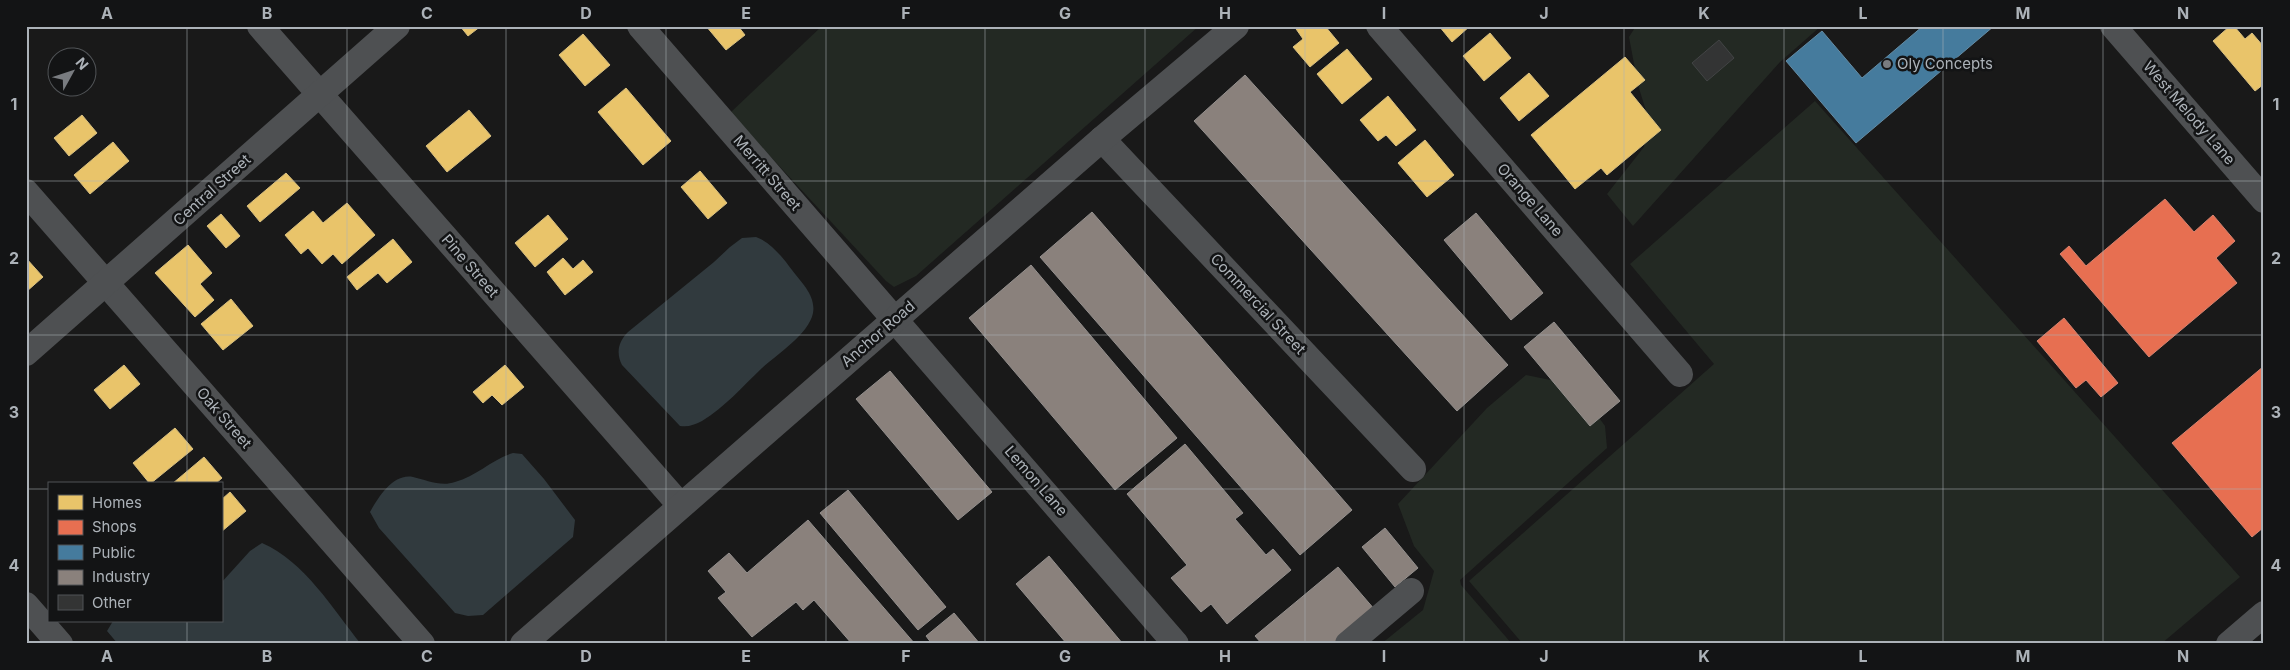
<svg xmlns="http://www.w3.org/2000/svg" width="2290" height="670" viewBox="0 0 2290 670" font-family="Inter,sans-serif">
  <style>
    .green { fill: #232923 }
    .water { fill: #313a3e }
    .homes { fill: #e9c46a; stroke: #d7bf81 }
    .shops { fill: #e76f51; stroke: #d58370 }
    .public { fill: #457b9d; stroke: #648ca5 }
    .industry { fill: #8a817c; stroke: #94908e }
    .building { fill: #333434; stroke: #424445 }
    .lines { fill: none; stroke-linecap: round; stroke-linejoin: round }
    .minor { stroke: #4e5052; stroke-width: 26 }
    .grid { fill: none; stroke: #acb2b8; stroke-width: 1; stroke-opacity: 0.55 }
    .poi-dot { fill: #797c80; stroke: #131415; stroke-width: 2 }
    .labels { text-anchor: middle; stroke-width: 5; stroke-linejoin: round; paint-order: stroke }
    .poi-label { font-size: 15px; fill: #acb2b8; stroke: #131415; text-anchor: start }
    .street-label { font-size: 15px; fill: #acb2b8; stroke: #131415 }
    .neatline { fill: none; stroke: #acb2b8; stroke-width: 2 }
    .grid-label { font-size: 16px; text-anchor: middle; font-weight: bold; fill: #acb2b8 }
  </style>
  <rect width="100%" height="100%" fill="#191919"/>
  <g class="green">
    <path d="M822,26H1199L916,276L894,287L886,281L730,113Z"/>
    <path d="M1636,26H1821L1780,62L1633,226L1607,194L1644,147L1647,114L1638,85L1629,37Z"/>
    <path d="M1815,101L2240,577L2161,644H1523L1469,581L1714,364L1630,264Z"/>
    <path d="M1526,375L1575,385L1605,426L1607,448L1460,580L1461,585L1512,644H1381L1423,610L1434,571L1414,546L1398,504L1487,408Z"/>
  </g>
  <g class="water">
    <path d="M756,237C771,242 783,258 792,270C802,283 816,296 813,313C809,334 776,355 762,368C742,387 725,407 702,421C694,425 689,427 680,426L622,365C616,353 618,342 628,332L714,262L730,247L742,238Z"/>
    <path d="M513,453L522,454L544,479L575,520L573,537L483,615L468,616L455,613L379,528L370,512C378,498 393,473 413,477C426,480 441,487 455,482C477,476 491,460 513,453Z"/>
    <path d="M262,543C305,562 332,608 361,644H118L107,631L113,621H221V583L250,551Z"/>
  </g>
  <g class="homes">
    <path d="M460,26H481L468,36Z"/>
    <path d="M706,26H738L745,35L726,50Z"/>
    <path d="M1294,26H1325L1339,43L1310,67L1293,47L1303,39Z"/>
    <path d="M1439,26H1470L1452,42Z"/>
    <path d="M2230,26H2234L2245,39L2252,33L2264,47V84L2255,91L2213,41Z"/>
    <path d="M1490,33L1511,58L1484,81L1463,56Z"/>
    <path d="M583,34L610,65L585,86L559,55Z"/>
    <path d="M1347,49L1372,79L1342,104L1317,74Z"/>
    <path d="M1625,57L1645,80L1630,92L1661,130L1607,175L1601,168L1575,189L1531,135Z"/>
    <path d="M1529,73L1549,96L1519,121L1500,98Z"/>
    <path d="M626,88L671,141L643,165L598,112Z"/>
    <path d="M1388,96L1416,130L1396,146L1386,135L1378,141L1360,120Z"/>
    <path d="M469,110L491,136L447,172L426,146Z"/>
    <path d="M82,115L97,133L69,156L54,138Z"/>
    <path d="M1425,140L1454,175L1427,197L1398,163Z"/>
    <path d="M113,142L129,161L90,194L74,175Z"/>
    <path d="M700,171L727,203L708,219L681,187Z"/>
    <path d="M286,173L300,188L260,222L247,206Z"/>
    <path d="M347,203L375,235L342,264L333,254L322,264L308,248L301,254L285,235L313,211L323,223Z"/>
    <path d="M221,214L240,236L226,248L207,226Z"/>
    <path d="M548,215L568,239L535,267L515,243Z"/>
    <path d="M393,239L412,262L387,283L378,273L357,290L347,277Z"/>
    <path d="M188,245L212,273L200,284L214,300L195,317L155,273Z"/>
    <path d="M26,258L43,277L26,292Z"/>
    <path d="M563,258L573,269L583,260L593,272L565,295L547,272Z"/>
    <path d="M231,299L253,326L223,350L201,324Z"/>
    <path d="M124,365L140,384L110,409L94,390Z"/>
    <path d="M505,365L524,387L502,405L492,395L483,403L473,392Z"/>
    <path d="M175,428L193,449L150,484L133,463Z"/>
    <path d="M204,457L222,478L215,484H172Z"/>
    <path d="M230,492L246,511L221,532V500Z"/>
  </g>
  <g class="shops">
    <path d="M2165,199L2194,232L2213,215L2235,241L2216,258L2237,283L2149,357L2060,254L2069,246L2086,266Z"/>
    <path d="M2064,318L2118,383L2101,397L2086,380L2076,388L2037,341Z"/>
    <path d="M2264,366V527L2252,537L2172,443Z"/>
  </g>
  <path class="public" d="M1923,26H1994L1856,143L1786,61L1822,31L1862,78Z"/>
  <g class="industry">
    <path d="M1245,75L1508,365L1457,411L1194,121Z"/>
    <path d="M1092,212L1352,510L1300,555L1040,257Z"/>
    <path d="M1476,213L1543,293L1511,320L1444,240Z"/>
    <path d="M1031,265L1177,438L1115,490L969,318Z"/>
    <path d="M1554,322L1620,401L1590,426L1524,347Z"/>
    <path d="M890,371L992,492L958,520L856,399Z"/>
    <path d="M1185,444L1243,513L1235,519L1266,555L1273,549L1291,570L1227,624L1211,604L1201,612L1171,578L1187,565L1127,494Z"/>
    <path d="M848,490L946,607L918,630L820,513Z"/>
    <path d="M808,520L915,644H852L814,600L803,610L796,602L752,637L718,598L726,592L708,571L729,553L747,573Z"/>
    <path d="M1385,528L1418,568L1395,587L1362,547Z"/>
    <path d="M1049,556L1123,644H1067L1016,584Z"/>
    <path d="M1338,567L1375,610L1335,644H1262L1255,636Z"/>
    <path d="M954,613L980,644H932L926,636Z"/>
  </g>
  <path class="building" d="M1719,40L1734,58L1707,81L1692,63Z"/>
  <g class="lines">
    <g class="minor">
      <path d="M260,26L680,505"/>
      <path d="M640,26L1176,644"/>
      <path d="M1379,26L1680,374"/>
      <path d="M2113,26L2264,200"/>
      <path d="M1102,139L1413,469"/>
      <path d="M26,192L422,644"/>
      <path d="M26,353L397,26"/>
      <path d="M26,605L60,644"/>
      <path d="M523,644L1102,139L1236,26"/>
      <path d="M1348,644L1411,591"/>
      <path d="M2229,644L2264,614"/>
    </g>
  </g>
  <path class="grid" d="M187,26V484M347,26V644M506,26V644M666,26V644M826,26V644M985,26V644M1145,26V644M1305,26V644M1464,26V644M1624,26V644M1784,26V644M1943,26V644M2103,26V644M26,181H2264M26,335H2264M26,489H49M221,489H2264M187,621V644"/>
  <circle class="poi-dot" cx="1887" cy="64" r="5"/>
  <g class="labels">
    <g class="poi-label">
      <text x="1897" y="69">Oly Concepts</text>
    </g>
    <g class="street-label">
      <text transform="translate(2189 113) rotate(49)" y="5">West Melody Lane</text>
      <text transform="translate(767 173) rotate(49)" y="5">Merritt Street</text>
      <text transform="translate(212 190) rotate(-42)" y="5">Central Street</text>
      <text transform="translate(1530 200) rotate(49)" y="5">Orange Lane</text>
      <text transform="translate(470 266) rotate(49)" y="5">Pine Street</text>
      <text transform="translate(1258 304) rotate(47)" y="5">Commercial Street</text>
      <text transform="translate(878 334) rotate(-41)" y="5">Anchor Road</text>
      <text transform="translate(224 418) rotate(49)" y="5">Oak Street</text>
      <text transform="translate(1036 481) rotate(49)" y="5">Lemon Lane</text>
    </g>
  </g>
  <rect width="2290" height="670" fill="none" stroke="#131415" stroke-width="55"/>
  <rect x="48" y="482" width="175" height="140" fill="#131415" stroke="#505356"/>
  <rect x="58" y="495" width="25" height="15" fill="#e9c46a" stroke="#505356"/>
  <text x="92" y="508" font-size="15" fill="#acb2b8">Homes</text>
  <rect x="58" y="520" width="25" height="15" fill="#e76f51" stroke="#505356"/>
  <text x="92" y="532" font-size="15" fill="#acb2b8">Shops</text>
  <rect x="58" y="545" width="25" height="15" fill="#457b9d" stroke="#505356"/>
  <text x="92" y="558" font-size="15" fill="#acb2b8">Public</text>
  <rect x="58" y="570" width="25" height="15" fill="#8a817c" stroke="#505356"/>
  <text x="92" y="582" font-size="15" fill="#acb2b8">Industry</text>
  <rect x="58" y="595" width="25" height="15" fill="#333434" stroke="#505356"/>
  <text x="92" y="608" font-size="15" fill="#acb2b8">Other</text>
  <g transform="translate(72 72) rotate(50)"><circle r="24" fill="#131415" stroke="#505356"/>
  <path d="M0-4L9 19L0 12L-9 19Z" fill="#797c80"/>
  <text y="-8" font-size="14" font-weight="bold" text-anchor="middle" fill="#acb2b8">N</text>
  </g>
  <rect x="28" y="28" width="2234" height="614" class="neatline"/>
  <g class="grid-label">
    <text x="107" y="19">A</text>
    <text x="267" y="19">B</text>
    <text x="427" y="19">C</text>
    <text x="586" y="19">D</text>
    <text x="746" y="19">E</text>
    <text x="906" y="19">F</text>
    <text x="1065" y="19">G</text>
    <text x="1225" y="19">H</text>
    <text x="1384" y="19">I</text>
    <text x="1544" y="19">J</text>
    <text x="1704" y="19">K</text>
    <text x="1863" y="19">L</text>
    <text x="2023" y="19">M</text>
    <text x="2183" y="19">N</text>
    <text x="14" y="110">1</text>
    <text x="2276" y="110">1</text>
    <text x="14" y="264">2</text>
    <text x="2276" y="264">2</text>
    <text x="14" y="418">3</text>
    <text x="2276" y="418">3</text>
    <text x="14" y="571">4</text>
    <text x="2276" y="571">4</text>
    <text x="107" y="662">A</text>
    <text x="267" y="662">B</text>
    <text x="427" y="662">C</text>
    <text x="586" y="662">D</text>
    <text x="746" y="662">E</text>
    <text x="906" y="662">F</text>
    <text x="1065" y="662">G</text>
    <text x="1225" y="662">H</text>
    <text x="1384" y="662">I</text>
    <text x="1544" y="662">J</text>
    <text x="1704" y="662">K</text>
    <text x="1863" y="662">L</text>
    <text x="2023" y="662">M</text>
    <text x="2183" y="662">N</text>
  </g>
</svg>
